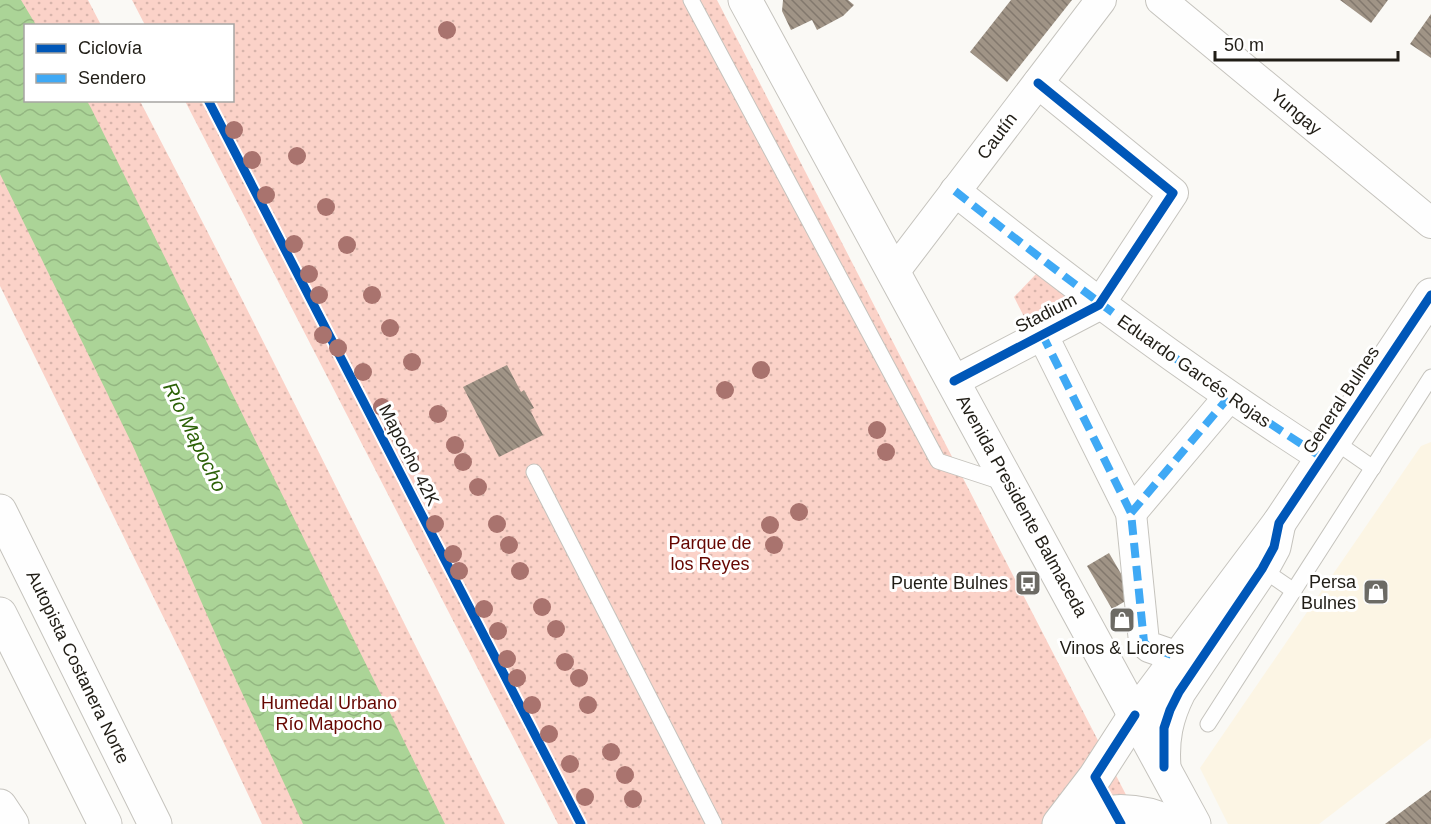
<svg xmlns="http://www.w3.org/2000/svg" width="1431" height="824" viewBox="0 0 1431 824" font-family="Arial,sans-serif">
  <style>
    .built { fill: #fcf5e4 }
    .park { fill: url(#park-dots) }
    .water { fill: url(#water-waves) }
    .building { fill: url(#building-back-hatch) }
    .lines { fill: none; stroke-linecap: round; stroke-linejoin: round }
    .lane-casing { stroke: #c5c3bd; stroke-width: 17 }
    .street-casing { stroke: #c5c3bd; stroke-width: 32 }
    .secondary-casing { stroke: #c5c3bd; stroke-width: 35 }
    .primary-casing { stroke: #c5c3bd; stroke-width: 35 }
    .highway-casing { stroke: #c5c3bd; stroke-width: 35 }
    .lane { stroke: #fefefe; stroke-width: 15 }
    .street { stroke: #fefefe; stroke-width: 30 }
    .secondary { stroke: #fefefe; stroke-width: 33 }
    .primary { stroke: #fefefe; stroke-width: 33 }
    .highway { stroke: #fefefe; stroke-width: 33 }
    .quiet { stroke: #3fa9f5; stroke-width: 8; stroke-dasharray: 15 8; stroke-linecap: butt }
    .cycleway-casing { stroke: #fff; stroke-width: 13 }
    .cycleway { stroke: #0057b8; stroke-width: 9 }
    .tree { fill: #a9736e }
    .labels { text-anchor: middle; stroke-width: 6; stroke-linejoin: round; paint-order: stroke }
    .street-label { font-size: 18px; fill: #201d16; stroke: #fff }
    .park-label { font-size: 18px; fill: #660600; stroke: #fff }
    .poi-label { font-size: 18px; fill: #201d16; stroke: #fff; text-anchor: end }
    .water-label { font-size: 20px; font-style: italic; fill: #2b6106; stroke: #fff }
  </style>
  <defs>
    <pattern id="park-dots" width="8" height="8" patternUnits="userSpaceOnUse" patternTransform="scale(1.5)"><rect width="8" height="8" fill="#fbd2c8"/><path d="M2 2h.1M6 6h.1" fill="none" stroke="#d7b4ab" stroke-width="1.8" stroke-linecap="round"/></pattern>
    <pattern id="water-waves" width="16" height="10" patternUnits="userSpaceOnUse" patternTransform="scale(1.5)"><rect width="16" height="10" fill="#abd497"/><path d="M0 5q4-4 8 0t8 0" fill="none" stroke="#93b681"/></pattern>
    <pattern id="building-back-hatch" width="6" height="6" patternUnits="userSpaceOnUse" patternTransform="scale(1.5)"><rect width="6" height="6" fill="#a09486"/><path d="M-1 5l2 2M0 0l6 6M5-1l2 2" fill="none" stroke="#82786d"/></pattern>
  </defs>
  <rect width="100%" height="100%" fill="#faf9f5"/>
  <path class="built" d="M1431,442V738L1319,824H1228L1200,768L1421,446Z"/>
  <g class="park">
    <path d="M0,0H88L101,25L26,26V100L140,101C265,340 383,583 505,824H262L187,665L0,286Z"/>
    <path d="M132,0H717L1141,824H558L185,101L232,100V26L145,25Z"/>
    <path d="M1038,272L1064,290L1075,312L1033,334L1014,297Z"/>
  </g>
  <path class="water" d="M0,0H21L36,25L26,26V100L87,101L91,108L445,824H303L229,665L133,446L0,174Z"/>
  <g class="building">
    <path d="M783,0H848L854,5L843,16L817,30L812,20L791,30L782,11Z"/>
    <path d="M1011,0H1072L1007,82L970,52Z"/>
    <path d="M1340,0H1388L1371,23Z"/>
    <path d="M1431,14V58L1410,44Z"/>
    <path d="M507,365L521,392L524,390L534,408L530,410L543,435L499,457L463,387Z"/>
    <path d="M1109,553L1134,596L1112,609L1087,566Z"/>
    <path d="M1431,790V824H1385Z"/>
  </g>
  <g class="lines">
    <g class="lane-casing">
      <g id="lane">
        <path d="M691,0L938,461L1005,483"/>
        <path d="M1334,441L1373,468"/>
        <path d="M534,472L714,824"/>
        <path d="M1262,569L1294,591"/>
        <path d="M1208,724L1431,377"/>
      </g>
    </g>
    <g class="street-casing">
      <g id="street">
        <path d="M1161,0L1431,223"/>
        <path d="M955,191C1076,287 1193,375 1323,458"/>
        <path d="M894,272L1101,0"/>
        <path d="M1042,334L1131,513L1144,642L1149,647L1178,657"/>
        <path d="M954,381L1099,305L1173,193L1038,83"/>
        <path d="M1131,513L1228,398"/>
      </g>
    </g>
    <g class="secondary-casing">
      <path id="secondary" d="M1135,715L1279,523L1431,295"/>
    </g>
    <g class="primary-casing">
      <g id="primary">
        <path d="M745,0L1194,824"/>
        <path d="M1164,767C1162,739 1166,718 1179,692L1262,569L1274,547L1279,523"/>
        <path d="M1059,824L1095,777L1135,715"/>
        <path d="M1067,824C1102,808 1138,807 1173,824"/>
      </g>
    </g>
    <g class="highway-casing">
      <g id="highway">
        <path d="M0,511L155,824"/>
        <path d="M0,614L105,824"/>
        <path d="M0,806L12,824"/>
      </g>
    </g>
    <use href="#lane" class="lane"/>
    <use href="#street" class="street"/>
    <use href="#secondary" class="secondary"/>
    <use href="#primary" class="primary"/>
    <use href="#highway" class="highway"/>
    <g class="quiet">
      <path d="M955,191C1076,287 1193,375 1323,458"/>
      <path d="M1042,334L1131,513L1144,642L1149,647L1178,657"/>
      <path d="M1131,513L1228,398"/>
    </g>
    <g class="cycleway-casing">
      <g id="cycleway">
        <path d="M208,100L581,824"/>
        <path d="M954,381L1099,305L1173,193L1038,83"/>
        <path d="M1164,767V728L1170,710L1179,692L1262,569L1274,547L1279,523L1431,295"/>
        <path d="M1121,824L1095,777L1135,715"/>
      </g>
    </g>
    <use href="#cycleway" class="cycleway"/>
  </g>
  <g class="tree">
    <circle cx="447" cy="30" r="9"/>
    <circle cx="234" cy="130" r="9"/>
    <circle cx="297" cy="156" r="9"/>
    <circle cx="252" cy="160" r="9"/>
    <circle cx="266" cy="195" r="9"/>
    <circle cx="326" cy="207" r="9"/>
    <circle cx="294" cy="244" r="9"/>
    <circle cx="347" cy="245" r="9"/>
    <circle cx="309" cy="274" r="9"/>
    <circle cx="319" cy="295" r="9"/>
    <circle cx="372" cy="295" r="9"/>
    <circle cx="390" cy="328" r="9"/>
    <circle cx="323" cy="335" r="9"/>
    <circle cx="338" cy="348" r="9"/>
    <circle cx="412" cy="362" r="9"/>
    <circle cx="761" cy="370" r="9"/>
    <circle cx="363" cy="372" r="9"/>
    <circle cx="725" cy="390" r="9"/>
    <circle cx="382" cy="407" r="9"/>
    <circle cx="438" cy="414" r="9"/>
    <circle cx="393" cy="427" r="9"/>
    <circle cx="877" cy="430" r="9"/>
    <circle cx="455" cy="445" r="9"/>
    <circle cx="886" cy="452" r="9"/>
    <circle cx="410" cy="458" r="9"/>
    <circle cx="463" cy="462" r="9"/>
    <circle cx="478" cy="487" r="9"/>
    <circle cx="799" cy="512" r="9"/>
    <circle cx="435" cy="524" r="9"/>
    <circle cx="497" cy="524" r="9"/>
    <circle cx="770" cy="525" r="9"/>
    <circle cx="509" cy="545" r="9"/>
    <circle cx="774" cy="545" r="9"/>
    <circle cx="453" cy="554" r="9"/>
    <circle cx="459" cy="571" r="9"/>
    <circle cx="520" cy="571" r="9"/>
    <circle cx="542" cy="607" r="9"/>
    <circle cx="484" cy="609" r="9"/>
    <circle cx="556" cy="629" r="9"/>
    <circle cx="498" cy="631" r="9"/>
    <circle cx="507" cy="659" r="9"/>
    <circle cx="565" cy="662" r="9"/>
    <circle cx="517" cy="678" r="9"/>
    <circle cx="579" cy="678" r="9"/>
    <circle cx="532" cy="705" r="9"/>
    <circle cx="588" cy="705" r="9"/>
    <circle cx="549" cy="734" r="9"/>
    <circle cx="611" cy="752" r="9"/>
    <circle cx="570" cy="764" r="9"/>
    <circle cx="625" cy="775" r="9"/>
    <circle cx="585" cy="797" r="9"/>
    <circle cx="633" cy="799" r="9"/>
  </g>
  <defs>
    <g id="bus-square" transform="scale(1.35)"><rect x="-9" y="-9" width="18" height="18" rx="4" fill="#6c6a64" stroke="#fff"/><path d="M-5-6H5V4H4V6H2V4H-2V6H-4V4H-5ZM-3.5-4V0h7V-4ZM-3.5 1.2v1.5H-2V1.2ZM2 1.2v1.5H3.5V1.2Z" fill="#fff"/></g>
    <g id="shop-square" transform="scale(1.35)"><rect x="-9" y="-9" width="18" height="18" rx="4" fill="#6c6a64" stroke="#fff"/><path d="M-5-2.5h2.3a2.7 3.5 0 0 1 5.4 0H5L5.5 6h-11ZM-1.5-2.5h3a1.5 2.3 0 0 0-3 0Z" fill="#fff"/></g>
  </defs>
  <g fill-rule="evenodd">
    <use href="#bus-square" x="1028" y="583"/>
    <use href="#shop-square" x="1376" y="592"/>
    <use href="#shop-square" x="1122" y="620"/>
  </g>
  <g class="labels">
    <g class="street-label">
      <text transform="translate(1296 112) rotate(40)" y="6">Yungay</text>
      <text transform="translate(997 136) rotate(-53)" y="6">Cautín</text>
      <text transform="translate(1046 313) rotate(-27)" y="6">Stadium</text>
      <text transform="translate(1194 371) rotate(35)" y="6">Eduardo Garcés Rojas</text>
      <text transform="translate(1341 400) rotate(-57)" y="6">General Bulnes</text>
      <text transform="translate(409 455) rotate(63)" y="6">Mapocho 42K</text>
      <text transform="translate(1022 506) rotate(61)" y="6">Avenida Presidente Balmaceda</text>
      <text transform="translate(78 667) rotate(64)" y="6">Autopista Costanera Norte</text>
    </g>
    <g class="park-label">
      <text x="710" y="549">Parque de<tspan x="710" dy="21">los Reyes</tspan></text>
      <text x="329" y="709">Humedal Urbano<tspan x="329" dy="21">Río Mapocho</tspan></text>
    </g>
    <g class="poi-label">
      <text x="1356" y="588">Persa<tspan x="1356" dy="21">Bulnes</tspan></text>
      <text x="1008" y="589">Puente Bulnes</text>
      <text x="1122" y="654" text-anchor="middle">Vinos &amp; Licores</text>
    </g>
    <g class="water-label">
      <text transform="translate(195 437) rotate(64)" y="7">Río Mapocho</text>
    </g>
  </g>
  <rect x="24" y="24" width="210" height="78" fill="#ffffff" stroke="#a6a5a2" stroke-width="1.5"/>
  <rect x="36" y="44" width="30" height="9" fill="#0057b8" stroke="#a6a5a2" stroke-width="1.5"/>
  <text x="78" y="54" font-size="18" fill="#201d16">Ciclovía</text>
  <rect x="36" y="74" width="30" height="9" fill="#3fa9f5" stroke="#a6a5a2" stroke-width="1.5"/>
  <text x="78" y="84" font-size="18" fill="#201d16">Sendero</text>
  <path d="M1215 51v9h183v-9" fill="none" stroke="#201d16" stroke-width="3"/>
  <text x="1224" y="51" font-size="18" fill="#201d16" stroke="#ffffff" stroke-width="4.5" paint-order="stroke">50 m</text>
</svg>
